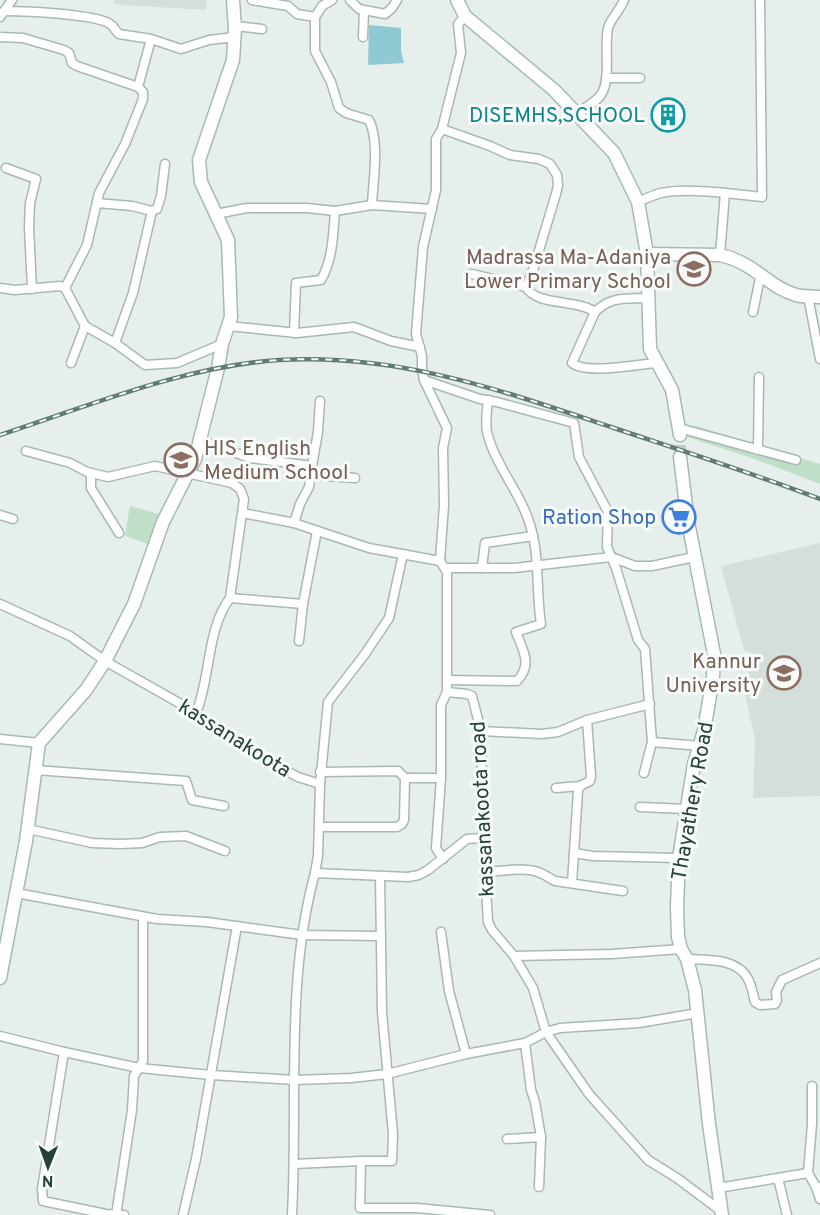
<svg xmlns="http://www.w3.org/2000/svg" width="820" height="1215" viewBox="0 0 820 1215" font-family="Overpass,sans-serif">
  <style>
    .built { fill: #d4dfda }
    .green { fill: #bfe0c8 }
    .water { fill: #8ec9d4 }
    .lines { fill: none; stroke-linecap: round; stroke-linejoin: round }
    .secondary-tunnel { stroke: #bfccc8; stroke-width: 12; stroke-dasharray: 12 6; stroke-linecap: butt }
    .street-casing { stroke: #a8b8b2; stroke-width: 11 }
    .secondary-casing { stroke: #a4bbb3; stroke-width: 15 }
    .street { stroke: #fff; stroke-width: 8 }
    .secondary { stroke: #fff; stroke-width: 12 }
    .rail-casing { stroke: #5f7d75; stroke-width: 4.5 }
    .rail { stroke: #f7fbf9; stroke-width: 2; stroke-dasharray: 7; stroke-linecap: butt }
    .labels { text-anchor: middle; stroke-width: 6; stroke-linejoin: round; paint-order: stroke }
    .culture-label { font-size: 21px; fill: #0d838f; stroke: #f7fbf9; text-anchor: end }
    .education-label { font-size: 21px; fill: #785e54; stroke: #f7fbf9; text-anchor: end }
    .shop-label { font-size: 21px; fill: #366cbe; stroke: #f7fbf9; text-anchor: end }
    .street-label { font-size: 21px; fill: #24423a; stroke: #f7fbf9 }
  </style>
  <rect width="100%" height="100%" fill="#e6efeb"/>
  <g class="built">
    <path d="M114,0H207L206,10L123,5L114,3Z"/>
    <path d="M820,543V796L753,798L755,739L745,694L752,653L744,650L721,566Z"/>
  </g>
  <g class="green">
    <path d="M696,426L820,464V484L752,458L687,437L689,428Z"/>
    <path d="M130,506L159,514L148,544L125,536Z"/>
  </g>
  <path class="water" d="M369,25L401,28V51L404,63L368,65Z"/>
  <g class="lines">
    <path class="secondary-tunnel" d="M680,457V435"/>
    <g class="street-casing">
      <g id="street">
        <path d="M252,0L288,6L297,14L315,17"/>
        <path d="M332,0L322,6L315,17V51L331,82L339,108L346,113L369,120C380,142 373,181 372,205"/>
        <path d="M350,0L359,9L385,14L392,8L397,0"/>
        <path d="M4,11C24,11 96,14 110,24C114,26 115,31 119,34L151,39L181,49L209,40L235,37"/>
        <path d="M465,16L458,24L461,53L442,129L490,146L510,155L539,159L550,164L557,175L558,185L556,194L534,267L526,287C536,306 577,299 595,312L572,363C587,375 638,364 657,363"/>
        <path d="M0,17L12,0"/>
        <path d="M235,26L262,29"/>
        <path d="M0,37L23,38L64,50L69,53L72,63L77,66L138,87"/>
        <path d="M363,37L364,11"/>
        <path d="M606,78H640"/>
        <path d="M577,113C585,108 597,102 602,93C611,77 604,47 608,28C610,20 620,10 624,0"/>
        <path d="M6,168L36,179L30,203L29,227L32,289"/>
        <path d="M638,202C645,199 653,195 661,193C686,187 735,194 762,197L760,0"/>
        <path d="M97,203L132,206L152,211L157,209L161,196L165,164"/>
        <path d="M216,214L247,208H307L335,211L372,205L432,209"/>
        <path d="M720,255L725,193"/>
        <path d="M472,274L526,287"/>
        <path d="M0,288L15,290L60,286L65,288L85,326L115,343L145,365L177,363L222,344"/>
        <path d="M65,288L87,245L99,193L125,144L143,99V92L138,87L151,39"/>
        <path d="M808,296L820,359"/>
        <path d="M595,312C611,296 625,299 647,298"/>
        <path d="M753,312L761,273"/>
        <path d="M228,326L297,333L354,327L391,341L420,347"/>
        <path d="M294,333L296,283L321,280C333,259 333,235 335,211"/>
        <path d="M115,343L133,293L152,211"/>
        <path d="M71,363L85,326"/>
        <path d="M424,380L480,399L497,402L574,423L579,457L608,512L607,547L616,568L638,640L645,649L652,742L701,746"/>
        <path d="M679,428L796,460"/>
        <path d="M200,440L250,458L312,466L309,487L300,504L294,523"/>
        <path d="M758,450L759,377"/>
        <path d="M26,451L70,463L87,472L108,477L155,466L232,483L240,489L244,499L230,598C206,630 211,678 196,713"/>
        <path d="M312,466L318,432L320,401"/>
        <path d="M91,473V488L119,533"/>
        <path d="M311,475L355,478"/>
        <path d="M243,513L294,523L369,548L440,561L447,572V692L467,694L472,696L481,731L483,838L488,922L492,930L514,956L533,988L546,1032L589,1094L648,1160L677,1178L721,1211"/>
        <path d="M0,515L13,519"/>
        <path d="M440,561L444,505L443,448L447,428L424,380L422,370V356L416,334L423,247L436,190V139L442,129"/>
        <path d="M445,568H514L611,557L635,566H652L694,557"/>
        <path d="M482,568L485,543L533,536"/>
        <path d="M230,598L303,604"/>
        <path d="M0,604L70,636L105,661L188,708L259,756L298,777L320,784L318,856L315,873"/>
        <path d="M299,641L303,604L317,531"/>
        <path d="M447,680L517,681C533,664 523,651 516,632L541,624C536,592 540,560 531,528C522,494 495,466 487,432C485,422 487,411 488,400"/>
        <path d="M481,731L542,734L558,732L587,720L650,704"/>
        <path d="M0,739L39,743"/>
        <path d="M35,770L186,781L192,800L224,806"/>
        <path d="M644,773L652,742"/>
        <path d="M405,778H441V705L447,692"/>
        <path d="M441,778L436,848L443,859"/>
        <path d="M320,784L328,702L365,654L389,618L403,554"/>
        <path d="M556,788L580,786"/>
        <path d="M640,807L687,809"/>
        <path d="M320,827H397L402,824L404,820L405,778L398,771L320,772"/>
        <path d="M28,829L92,843L120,844L142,843L160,837L186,836L225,851"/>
        <path d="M574,853L593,856L679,858"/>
        <path d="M486,872C502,871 523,867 538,872C544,874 549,878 555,881L623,891"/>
        <path d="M380,876L382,1012L393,1134L392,1161H361L360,1208H417L490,1215"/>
        <path d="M572,883L578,791L580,786L590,781L591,776L587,720"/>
        <path d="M16,893L157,919L207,922L302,935L381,936"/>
        <path d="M441,932L449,991L466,1054"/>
        <path d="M514,956L612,954L681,949"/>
        <path d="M687,959C708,960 737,958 748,979C752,986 753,995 755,1002L760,1005L775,1004L777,1000L776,992L782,980L820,963"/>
        <path d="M0,1036L64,1052L139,1068L211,1075L295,1080L351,1078L387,1074L466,1054L525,1043L531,1090L535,1102L541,1137L539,1187"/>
        <path d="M525,1043L546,1032L560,1028L639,1023L698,1013"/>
        <path d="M64,1052L42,1189L43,1201L106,1214L124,1215"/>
        <path d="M507,1139L541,1137"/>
        <path d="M294,1164L361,1161"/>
        <path d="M808,1173L812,1124V1086"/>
        <path d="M778,1178L787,1215"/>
        <path d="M816,1187L820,1199"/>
        <path d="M718,1188L808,1173L816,1187H820"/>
        <path d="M116,1215L132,1110L134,1076L143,1061V917"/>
        <path d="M183,1215L196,1159L237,926"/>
        <path d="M292,1215C298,1104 285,981 315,873L408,877L419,875L428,870L467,839L483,838"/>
      </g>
    </g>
    <g class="secondary-casing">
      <g id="secondary">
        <path d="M457,0L465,16L554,90L614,153L638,202L647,254L650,349L672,390L680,435"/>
        <path d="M647,254L720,255C754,262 768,287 796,295C803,297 812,296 820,297"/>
        <path d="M680,457L688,522L714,654L713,677L704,731L694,764L679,858L677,907L678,937L681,949L687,959L695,990L709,1124L722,1215"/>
        <path d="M0,978L26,841L39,743L86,690L105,661L134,604L163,522L195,459L218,368L222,344L231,317L228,240L201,182L199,160L233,60L235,29L233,0"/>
      </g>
    </g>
    <use href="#street" class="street"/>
    <use href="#secondary" class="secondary"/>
    <g class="rail-casing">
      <path id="rail" d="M0,435C89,406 185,366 279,360C399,353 503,391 614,428C683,451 752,473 820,499"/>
    </g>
    <use href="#rail" class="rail"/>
  </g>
  <defs>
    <g id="building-ring" transform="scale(1.725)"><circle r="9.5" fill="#f7fbf9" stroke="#0f9aa8" stroke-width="1.5"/><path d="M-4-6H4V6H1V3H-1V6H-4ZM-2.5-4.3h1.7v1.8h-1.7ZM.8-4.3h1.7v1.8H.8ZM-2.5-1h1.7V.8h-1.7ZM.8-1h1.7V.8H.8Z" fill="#0f9aa8"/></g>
    <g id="school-ring" transform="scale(1.725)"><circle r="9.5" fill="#f7fbf9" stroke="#8d6e63" stroke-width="1.5"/><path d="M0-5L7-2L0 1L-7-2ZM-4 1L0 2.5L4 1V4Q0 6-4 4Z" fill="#8d6e63"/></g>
    <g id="supermarket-ring" transform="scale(1.725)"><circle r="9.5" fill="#f7fbf9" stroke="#3f7fe0" stroke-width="1.5"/><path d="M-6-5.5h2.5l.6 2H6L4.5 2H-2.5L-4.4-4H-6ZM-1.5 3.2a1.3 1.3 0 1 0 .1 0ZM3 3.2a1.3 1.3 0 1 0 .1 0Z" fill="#3f7fe0"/></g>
    <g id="university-ring" transform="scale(1.725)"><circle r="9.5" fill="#f7fbf9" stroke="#8d6e63" stroke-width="1.5"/><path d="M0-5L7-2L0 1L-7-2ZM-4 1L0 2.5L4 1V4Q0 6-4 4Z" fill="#8d6e63"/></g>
  </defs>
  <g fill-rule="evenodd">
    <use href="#building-ring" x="668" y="115"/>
    <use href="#school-ring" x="694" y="269"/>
    <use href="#school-ring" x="181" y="460"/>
    <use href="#supermarket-ring" x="679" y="517"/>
    <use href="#university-ring" x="784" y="673"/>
  </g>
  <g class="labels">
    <g class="culture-label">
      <text x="645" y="122">DISEMHS,SCHOOL</text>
    </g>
    <g class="education-label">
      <text x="671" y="264">Madrassa Ma-Adaniya<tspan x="671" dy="24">Lower Primary School</tspan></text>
      <text x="204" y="455" text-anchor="start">HIS English<tspan x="204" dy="24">Medium School</tspan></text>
      <text x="761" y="668">Kannur<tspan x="761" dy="24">University</tspan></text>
    </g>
    <g class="shop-label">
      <text x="656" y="524">Ration Shop</text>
    </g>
    <g class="street-label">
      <text transform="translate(235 738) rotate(32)" y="7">kassanakoota</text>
      <text transform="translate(692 801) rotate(-80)" y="7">Thayathery Road</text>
      <text transform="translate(482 809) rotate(-93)" y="7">kassanakoota road</text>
    </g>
  </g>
  <g transform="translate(48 1167) rotate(181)" stroke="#f7fbf9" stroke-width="4.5" paint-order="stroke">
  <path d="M0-4.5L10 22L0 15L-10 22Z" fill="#24423a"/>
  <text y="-9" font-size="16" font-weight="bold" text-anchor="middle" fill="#24423a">N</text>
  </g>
</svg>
